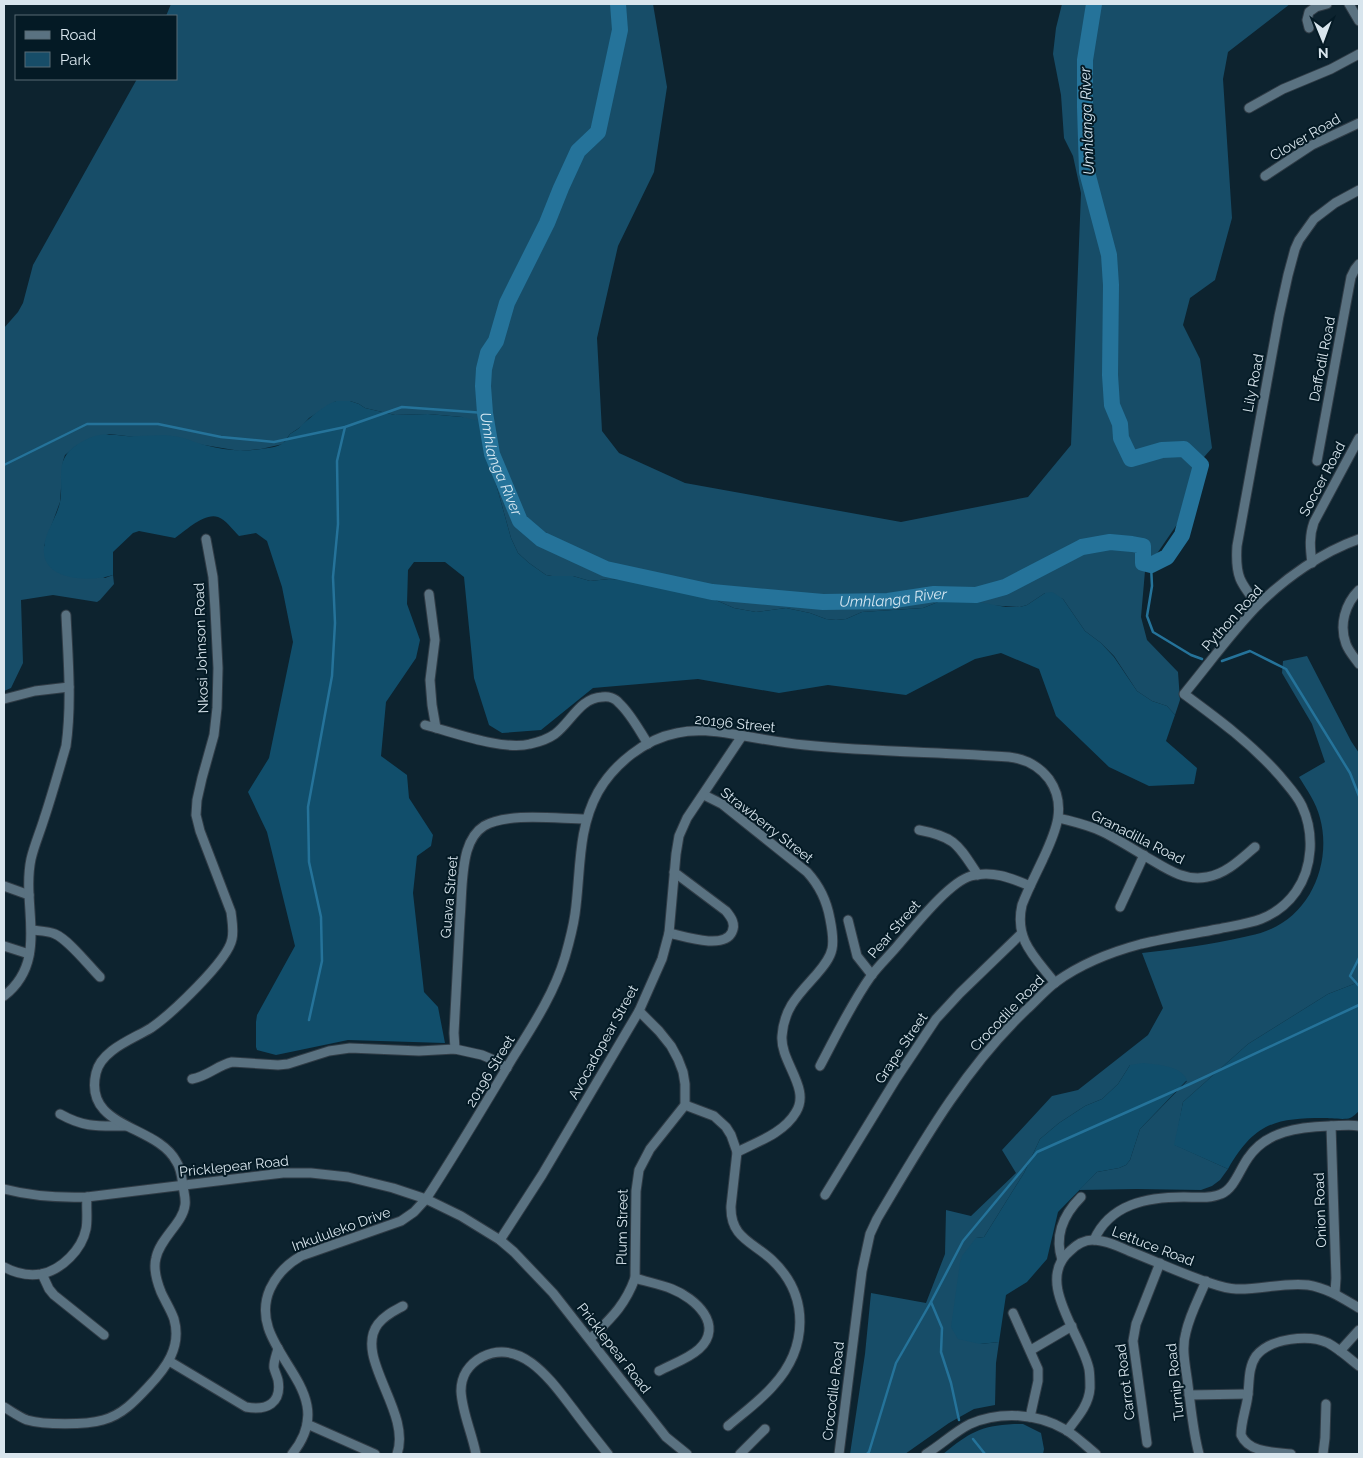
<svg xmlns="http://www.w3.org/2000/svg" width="1363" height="1458" viewBox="0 0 1363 1458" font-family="Raleway,sans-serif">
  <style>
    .green { fill: #174d68 }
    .forest { fill: #114e6b }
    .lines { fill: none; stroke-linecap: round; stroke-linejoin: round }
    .stream { stroke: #25739a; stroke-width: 2.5 }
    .river { stroke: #25739a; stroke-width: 16 }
    .minor-casing { stroke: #303c46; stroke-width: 11 }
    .minor { stroke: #5a7281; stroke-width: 9 }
    .labels { text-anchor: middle; stroke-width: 4; stroke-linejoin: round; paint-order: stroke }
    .street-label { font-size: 14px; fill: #d8e5ed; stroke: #041a25 }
    .water-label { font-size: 15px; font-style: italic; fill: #d4e6f1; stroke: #041a25 }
  </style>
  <rect width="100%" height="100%" fill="#0d232f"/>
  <g class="green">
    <path d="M171,4H653L667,87L654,172L618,246L597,338L602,431L619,453L685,483L901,522L1028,497L1071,445L1081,193L1073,156L1064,138L1061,95L1053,54L1056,28L1062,4H1290L1228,52L1223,79L1232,218L1215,280L1190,298L1183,325L1200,359L1212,448L1197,465L1178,523L1145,571L1141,617L1147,640L1178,672L1180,700L1175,715L1167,706L1152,701L1137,691L1114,656L1101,643L1085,631L1063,599L1045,593L1027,605L1020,607L938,602L923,608L862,612L846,619L836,620L826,619L810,613L786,608L756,612L734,608L711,598L681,590L632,580L609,579L590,581L573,576H552L546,575L529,563L518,553L511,538L486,448V435L462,417L428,414L395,415L365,408L359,404L350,401H336L309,418L302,426L290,434L283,444L261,449L240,451L204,445L109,434L76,446L65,455L63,461L60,502L44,546L105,578L113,575L114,584L100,600L97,602L53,595L21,600L23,663L11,688L4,691V328L18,312L23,303L33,265L137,79H176V16H166Z"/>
    <path d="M1307,656L1351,741L1359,753V982L1328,994L1248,1044L1183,1102L1175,1145L1228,1169L1220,1180L1212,1186L1201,1190L1137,1189L1079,1190L1097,1172L1119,1168L1126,1165L1130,1160L1140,1129L1187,1081L1130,1065L1118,1084L1102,1099L1085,1106L1059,1123L1040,1139L1024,1173L984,1237L976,1238L980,1344L999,1342L996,1363L995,1405L974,1409L949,1423L905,1454H850L865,1354L871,1293L926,1303L945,1254L946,1210L971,1216L1016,1173L1002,1150L1052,1096L1078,1090L1148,1035L1163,1008L1142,953C1176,949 1210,945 1244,937C1251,935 1259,934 1266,931C1311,915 1332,862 1320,818C1316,802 1307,790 1299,777L1325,762L1312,724L1282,673L1283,661Z"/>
    <path d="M1014,1424H1023L1041,1433L1044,1449L1043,1454H943C969,1433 979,1426 1014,1424Z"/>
  </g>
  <g class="forest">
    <path d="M336,401H350L359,404L365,408L395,415L428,414L462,417L479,421L486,435V448L511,538L518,553L529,563L546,575L552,576H573L590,581L609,579L632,580L681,590L711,598L734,608L756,612L786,608L810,613L826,619L836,620L846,619L862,612L923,608L938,602L956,598L1006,607H1020L1027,605L1045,593L1052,592L1063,599L1085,631L1101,643L1114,657L1137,691L1152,701L1167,706L1175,715L1166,741L1197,768L1194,784L1149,786L1109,767L1056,716L1039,669L1001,653L975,659L906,695L828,685L779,693L698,679L593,688L541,730L502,733L489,725L474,678L464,577L445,562H414L408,570L407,604L420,640L416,658L386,702L381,756L407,775L409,798L433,835L431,846L417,856L413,893L424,992L438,1007L445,1043L348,1040L276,1055L257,1050L256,1047V1022L257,1015L295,946L267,832L248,792L269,758L293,642L282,587L267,541L256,533L239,536C233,530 225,519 218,517C205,512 185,531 175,538L139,531L133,533L113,552V575C91,582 41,582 44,548C45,532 57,517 60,502C63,489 58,468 65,457C69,448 84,440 92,437C104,433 115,435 126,436C143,437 164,433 179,437C188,439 196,443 205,445C223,450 242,452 261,449C267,448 279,447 283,443C286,441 288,437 290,434C294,431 299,429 302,425C312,416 323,406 336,401Z"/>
    <path d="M1359,982V1111C1357,1113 1353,1117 1350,1118C1345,1120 1330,1118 1323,1118C1274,1118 1254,1124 1228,1169L1174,1145L1183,1102L1248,1044L1328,994Z"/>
    <path d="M1143,1063C1158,1065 1180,1065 1187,1080L1140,1129L1130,1160L1126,1165L1119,1168L1097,1172L1058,1212L1047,1259L1027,1282L1006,1295L999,1342L980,1344L958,1339L951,1327L960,1263L962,1256L976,1238L984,1237L1024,1173L1040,1139L1059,1123L1085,1106L1102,1099L1118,1084L1130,1065Z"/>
  </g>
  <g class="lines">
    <g class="stream">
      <path d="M4,465L87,424H158L221,437L274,442L345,427L402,407L485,413"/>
      <path d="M1151,565L1152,586L1147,616L1153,632L1191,655L1202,659"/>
      <path d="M1222,661L1250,651L1286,669L1350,773L1359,796"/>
      <path d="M1359,958L1350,976L1359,986"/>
      <path d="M309,1020L322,961L321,917L309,862L308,807L332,676L335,623L333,577L338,524L337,461L345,427"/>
      <path d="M931,1302L942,1328L941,1352L951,1383L959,1420"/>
      <path d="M973,1439L985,1454"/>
      <path d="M867,1454L869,1452L896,1363L931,1302L963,1241L1037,1152L1190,1084L1359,1005"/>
    </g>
    <path class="river" id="s1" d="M618,4L620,30L598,132L578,151L561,188L547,223L507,303L496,341L488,353L484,369L483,386L485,413L492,454L520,521L541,539L606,569L712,592L823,602L888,601L934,594L976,595L1005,587L1082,547L1110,542L1132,544L1143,546V563L1151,565L1167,557L1182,535L1201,465L1184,449L1162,450L1131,459L1121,438L1120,424L1112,405L1110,375L1111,285L1109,255L1087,172L1085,107V60L1094,4"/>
    <g class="minor-casing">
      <g id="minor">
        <path d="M1349,4L1359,21"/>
        <path d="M1309,28L1307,20L1309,12L1316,7L1327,4"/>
        <path d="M1249,108L1283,89L1331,69L1359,54"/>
        <path d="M1265,176L1312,145L1359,123"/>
        <path d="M1317,461L1351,277L1355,269L1359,264"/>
        <path d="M1312,563C1310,548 1309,536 1314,522L1359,438"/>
        <path d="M1359,590C1345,604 1339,625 1346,644C1349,652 1355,658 1359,664"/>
        <path d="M429,594L435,640L430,680L432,705L436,728"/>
        <path d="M1258,605C1240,583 1235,576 1237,546L1279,316L1288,275L1295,249L1299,240L1314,219L1335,203L1359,190"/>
        <path d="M4,699L35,691L69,687"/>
        <path d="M425,725C453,732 503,751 530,744C539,742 548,739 555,734C571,722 580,698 602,697C608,696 615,698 619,703C631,714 639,730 648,744"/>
        <path d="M704,795L722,804L807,872C819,885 827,902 830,919C832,929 834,940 832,949C830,959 822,968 816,975C798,995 784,1008 782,1036C780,1062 811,1088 796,1112C784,1133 757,1142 737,1152"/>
        <path d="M1059,818C1074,822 1089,825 1103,832C1117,839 1130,847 1143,855C1163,866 1182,882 1207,877C1226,874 1241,859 1255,847"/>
        <path d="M919,830C956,837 958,845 978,875"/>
        <path d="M4,886L29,895"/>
        <path d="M1120,907L1144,855"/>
        <path d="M848,920L857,956L872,975"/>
        <path d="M32,930C40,931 48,931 55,934C69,940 89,966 100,977"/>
        <path d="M669,933C683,936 724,950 732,932C736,924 731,917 726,911L674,872"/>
        <path d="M4,946L29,954"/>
        <path d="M4,996C50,960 21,907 31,859C34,846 40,832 44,819C52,795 59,770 66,746C72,703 68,658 66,615"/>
        <path d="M455,1049L454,1033C456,995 458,957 460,919C462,896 461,872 467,851C470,841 476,831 484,826C507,812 559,819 586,819"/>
        <path d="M820,1066C836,1036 851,1004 871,976C879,965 890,955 899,944C914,927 949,882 971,876C992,870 1011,878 1030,886"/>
        <path d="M192,1079C208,1076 218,1065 232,1062L278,1065L288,1064L329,1051L350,1048L419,1051L455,1049L482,1055L496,1061L507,1068"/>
        <path d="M685,1105L714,1116L726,1127L731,1135L737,1152L731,1206C730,1238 753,1242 772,1260C810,1296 808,1348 773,1386C760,1401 743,1413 728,1426"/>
        <path d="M60,1114C85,1128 99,1126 126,1126"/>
        <path d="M1331,1126L1336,1278L1335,1293"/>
        <path d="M4,1189C31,1196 58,1198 87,1197L283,1173H311L348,1177L393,1188L426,1199L461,1216L500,1240L514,1252L553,1293L666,1437L687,1454"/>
        <path d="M825,1195L896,1079L936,1019L960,993L1021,934"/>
        <path d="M500,1240L542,1175L639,1011L662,959L669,933L676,854L679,836L687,818L742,736"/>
        <path d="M1094,1240C1110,1204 1147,1197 1184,1197C1195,1197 1210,1199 1221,1194C1234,1189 1240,1169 1248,1158C1266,1131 1299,1127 1329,1126C1339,1126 1349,1124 1359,1126"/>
        <path d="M1062,1260C1054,1235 1064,1214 1081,1197"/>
        <path d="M4,1267C15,1273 28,1276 41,1274C62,1270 82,1249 86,1229C88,1219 86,1208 87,1197"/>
        <path d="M42,1274L49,1289L54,1295L104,1335"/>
        <path d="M635,1278C647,1282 660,1284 672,1289C695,1298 725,1325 699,1349C688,1359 672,1364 659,1371"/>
        <path d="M1013,1313L1038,1369V1381L1030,1417"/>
        <path d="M590,1339C610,1319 625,1306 635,1278L636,1191L639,1170L650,1149L685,1105V1084L683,1072L678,1059L671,1046L659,1031L639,1011"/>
        <path d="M1031,1350L1072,1326"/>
        <path d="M1340,1351L1359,1330"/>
        <path d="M169,1361L246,1407C267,1411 282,1403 278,1380C277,1376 275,1372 274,1368C273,1362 277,1354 278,1348"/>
        <path d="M1189,1395L1248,1394"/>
        <path d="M4,1407C11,1411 19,1417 27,1420C44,1425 86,1425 103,1420C122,1415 135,1401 148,1387C166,1368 182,1347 174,1319C171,1310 165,1301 161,1292C157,1282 153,1269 156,1258C160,1238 183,1223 185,1205C186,1199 184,1193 183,1186C182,1178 181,1168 176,1161C156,1124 83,1129 96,1073C101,1050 133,1039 151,1028C170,1015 228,961 232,939C234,930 232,921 231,912L200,831L196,815L197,800L202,778L214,735L217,708L218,668L215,609L213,577L206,539"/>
        <path d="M307,1424L375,1454"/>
        <path d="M1067,1431C1077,1418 1089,1405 1090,1388C1090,1382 1090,1375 1089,1369C1082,1335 1034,1281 1070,1251C1076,1245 1084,1240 1093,1240C1105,1240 1118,1246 1129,1251C1155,1261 1180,1273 1207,1282C1216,1285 1226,1289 1236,1289C1260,1290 1284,1282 1308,1285C1327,1288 1342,1298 1359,1308"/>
        <path d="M1147,1443L1133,1341L1136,1324L1160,1263"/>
        <path d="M292,1454C346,1388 243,1351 270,1289C277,1274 287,1264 301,1256L401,1221L414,1212L426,1199C456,1153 484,1106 512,1059C532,1027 554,994 565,957C569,943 573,928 575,914C581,872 577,830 598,792C614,764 645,739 677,733C698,728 719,732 739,735C761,739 783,743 805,745C873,752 941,752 1009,757C1025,759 1039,766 1049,779C1068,806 1055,833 1043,859C1036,874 1028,889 1022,905C1014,940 1035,957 1055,983"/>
        <path d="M397,1454C412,1412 353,1357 378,1324C385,1315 394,1311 403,1306"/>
        <path d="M476,1454C472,1433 462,1412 461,1391C461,1376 469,1364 482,1357C522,1337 552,1382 573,1409C584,1424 596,1439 608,1454"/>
        <path d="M740,1454L765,1429"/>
        <path d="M839,1454L862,1271L870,1234L877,1219C921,1145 963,1070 1026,1010C1036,1001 1045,990 1056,982C1082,963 1111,952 1141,944C1167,938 1192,934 1218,929C1232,926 1248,924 1261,919C1291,907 1308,881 1310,850C1311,835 1308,819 1302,806C1297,795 1288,786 1280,776C1252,744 1218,719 1184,694C1208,665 1231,633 1257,606C1285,578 1322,552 1359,539"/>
        <path d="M926,1454C941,1445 954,1432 970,1424C1000,1411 1038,1413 1066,1430C1077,1437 1086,1446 1096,1454"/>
        <path d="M1199,1454C1193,1432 1191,1408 1188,1385C1186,1368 1181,1349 1186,1332C1190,1314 1199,1298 1206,1281"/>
        <path d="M1291,1454C1274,1452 1249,1453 1241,1435C1241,1423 1245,1412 1247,1401C1250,1386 1247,1369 1256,1356C1270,1338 1309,1334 1328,1343C1339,1349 1349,1358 1359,1366"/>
        <path d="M1323,1454L1325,1438L1326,1404"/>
      </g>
    </g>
    <use href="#minor" class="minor"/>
  </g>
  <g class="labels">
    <g class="street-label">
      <text transform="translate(1305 137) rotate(-30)" y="5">Clover Road</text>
      <text transform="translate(1322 359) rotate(-79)" y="5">Daffodil Road</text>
      <text transform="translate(1253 383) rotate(-79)" y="5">Lily Road</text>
      <text transform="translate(1322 479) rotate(-62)" y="5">Soccer Road</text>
      <text transform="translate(1232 618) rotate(-48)" y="5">Python Road</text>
      <text transform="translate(201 648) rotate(-92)" y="5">Nkosi Johnson Road</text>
      <text transform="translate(735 723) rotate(6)" y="5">20196 Street</text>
      <text transform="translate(767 825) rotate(38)" y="5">Strawberry Street</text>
      <text transform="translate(1138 837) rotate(27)" y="5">Granadilla Road</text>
      <text transform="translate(449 897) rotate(-85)" y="5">Guava Street</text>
      <text transform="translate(894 929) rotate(-49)" y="5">Pear Street</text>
      <text transform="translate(1007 1013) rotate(-46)" y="5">Crocodile Road</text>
      <text transform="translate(603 1042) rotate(-61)" y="5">Avocadopear Street</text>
      <text transform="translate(901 1048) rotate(-56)" y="5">Grape Street</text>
      <text transform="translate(490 1071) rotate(-59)" y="5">20196 Street</text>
      <text transform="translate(234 1166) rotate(-6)" y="5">Pricklepear Road</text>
      <text transform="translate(1320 1210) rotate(-92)" y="5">Onion Road</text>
      <text transform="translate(622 1227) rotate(-89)" y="5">Plum Street</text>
      <text transform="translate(341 1229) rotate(-20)" y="5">Inkululeko Drive</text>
      <text transform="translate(1153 1246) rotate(21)" y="5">Lettuce Road</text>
      <text transform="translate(614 1348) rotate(52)" y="5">Pricklepear Road</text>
      <text transform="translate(1125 1382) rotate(-97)" y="5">Carrot Road</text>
      <text transform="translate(1175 1382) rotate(-96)" y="5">Turnip Road</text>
      <text transform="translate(833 1391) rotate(-83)" y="5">Crocodile Road</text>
    </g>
    <g class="water-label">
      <text transform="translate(1087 121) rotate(-92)" y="5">Umhlanga River</text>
      <text dy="5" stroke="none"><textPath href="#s1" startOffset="494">Umhlanga River</textPath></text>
      <text dy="5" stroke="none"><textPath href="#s1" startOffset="944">Umhlanga River</textPath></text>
    </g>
  </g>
  <rect width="1363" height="1458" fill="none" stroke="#d8e5ed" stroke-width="10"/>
  <rect x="15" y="15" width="162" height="65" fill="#041a25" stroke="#596b75"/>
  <rect x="25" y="31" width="25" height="8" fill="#5a7281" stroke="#596b75"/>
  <text x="60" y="40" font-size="15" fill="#d8e5ed">Road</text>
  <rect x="25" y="52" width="25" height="15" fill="#174d68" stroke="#596b75"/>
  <text x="60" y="65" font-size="15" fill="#d8e5ed">Park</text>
  <g transform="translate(1323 40) rotate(179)" stroke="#041a25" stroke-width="4" paint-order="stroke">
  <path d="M0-4L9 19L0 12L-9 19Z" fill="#d8e5ed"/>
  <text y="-8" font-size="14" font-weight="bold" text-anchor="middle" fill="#d8e5ed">N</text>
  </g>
</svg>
